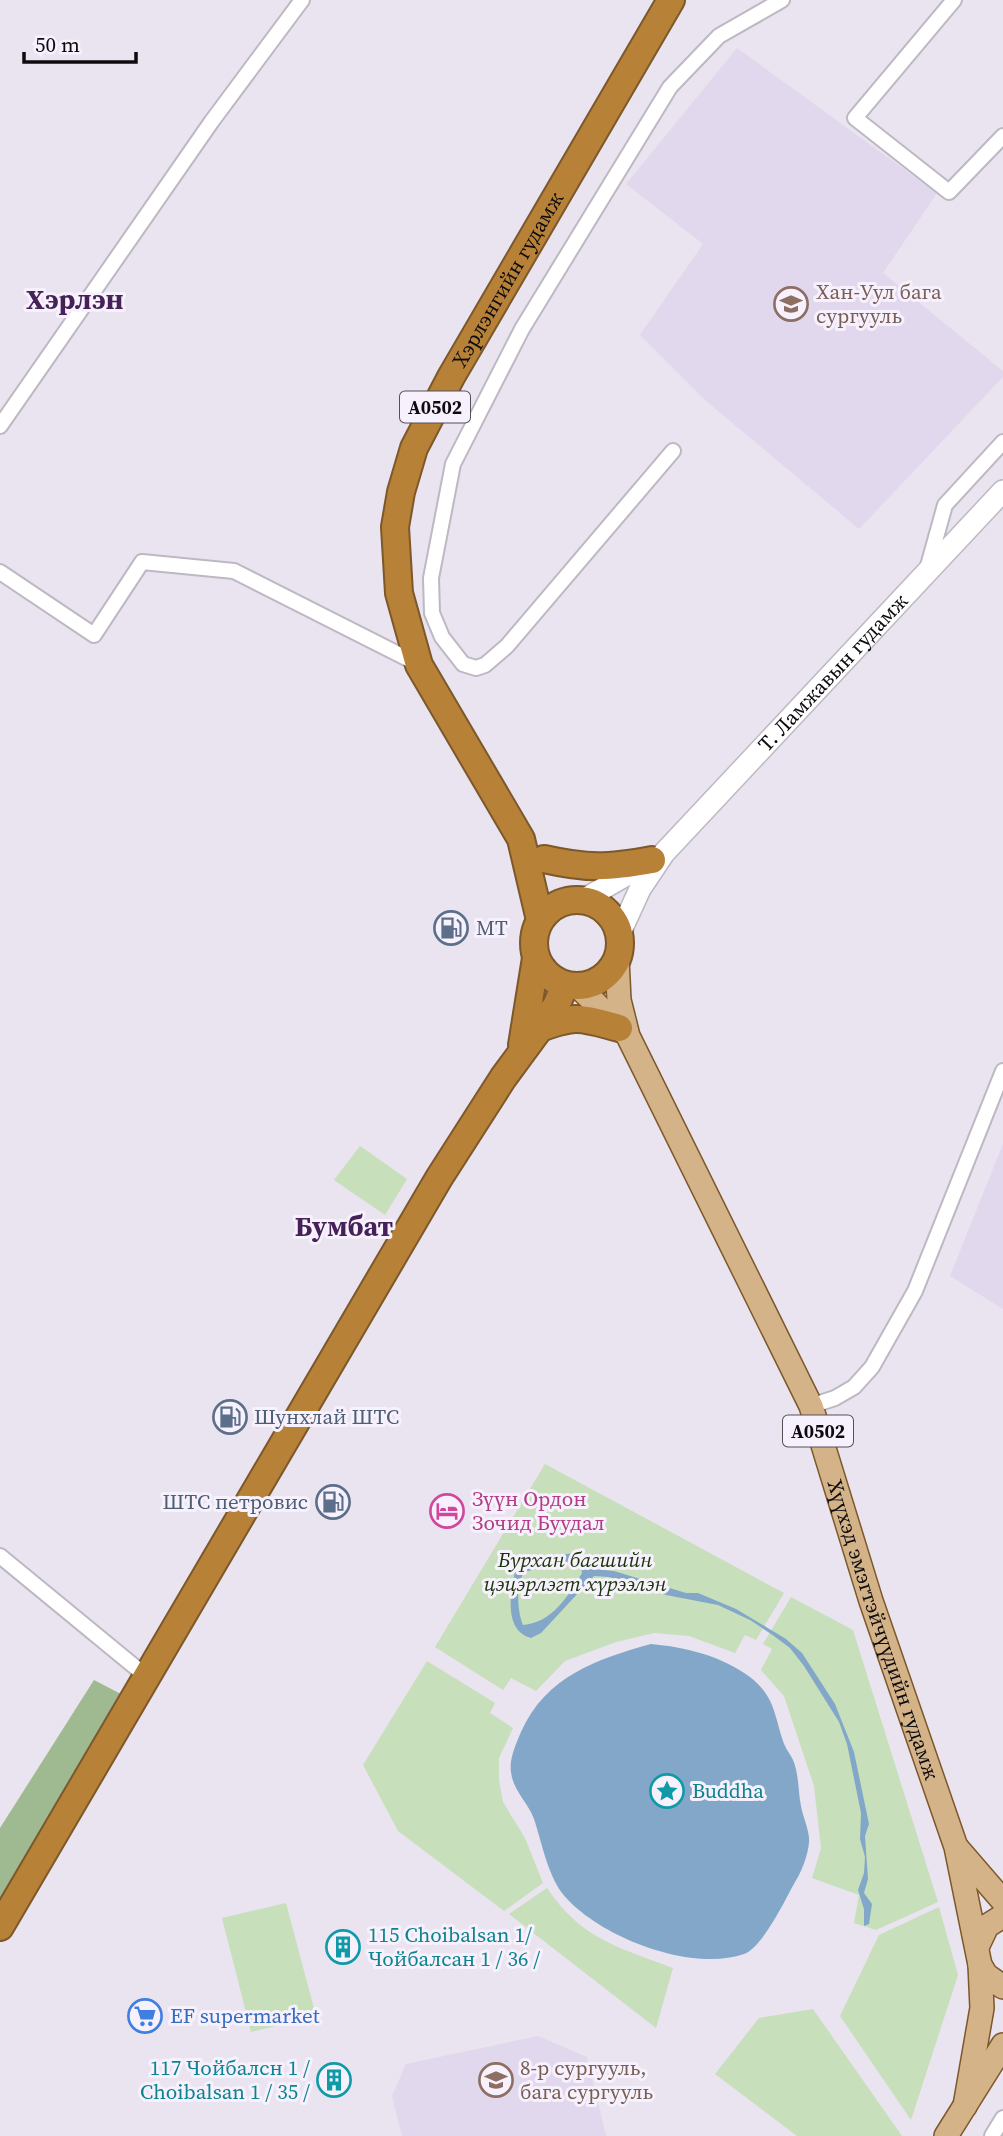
<svg xmlns="http://www.w3.org/2000/svg" width="1003" height="2136" viewBox="0 0 1003 2136" font-family="'Source Serif 4',serif">
  <style>
    .education { fill: #e1d8ed }
    .green { fill: #c7dfbb }
    .forest { fill: #9fba91 }
    .water { fill: #82a7c9; fill-rule: evenodd }
    .lines { fill: none; stroke-linecap: round; stroke-linejoin: round }
    .street-casing { stroke: #bdb8c2; stroke-width: 18 }
    .secondary-casing { stroke: #bdb8c2; stroke-width: 24 }
    .primary-casing { stroke: #7c582a; stroke-width: 26 }
    .highway-casing { stroke: #7c582a; stroke-width: 30 }
    .street { stroke: #fff; stroke-width: 14 }
    .secondary { stroke: #fff; stroke-width: 21 }
    .primary { stroke: #d4b388; stroke-width: 23 }
    .highway { stroke: #b78138; stroke-width: 26 }
    .labels { text-anchor: middle; stroke-width: 6; stroke-linejoin: round; paint-order: stroke }
    .shield { fill: #f6f1fc; stroke: #535056; stroke-width: 2 }
    .shield-label { font-size: 19px; font-weight: bold; fill: #0d0b0f }
    .street-label { font-size: 21px; fill: #0d0b0f; stroke: #f6f1fc }
    .education-label { font-size: 21px; fill: #785e54; stroke: #f6f1fc; text-anchor: start }
    .service-label { font-size: 21px; fill: #4e5e75; stroke: #f6f1fc; text-anchor: start }
    .hotel-label { font-size: 21px; fill: #b23c85; stroke: #f6f1fc; text-anchor: start }
    .park-label { font-size: 21px; font-style: italic; fill: #1b3408; stroke: #f6f1fc }
    .culture-label { font-size: 21px; fill: #0d838f; stroke: #f6f1fc; text-anchor: start }
    .shop-label { font-size: 21px; fill: #366cbe; stroke: #f6f1fc; text-anchor: start }
    .district-label { font-size: 28px; font-weight: bold; fill: #452158; stroke: #f6f1fc }
  </style>
  <rect width="100%" height="100%" fill="#e9e4ef"/>
  <g class="education">
    <path d="M737,48L937,193L883,273L1003,371V377L859,529L705,400L640,335L703,244L626,184Z"/>
    <path d="M1003,1144V1309L950,1276Z"/>
    <path d="M538,2036L587,2057L606,2136H402L392,2096L406,2064Z"/>
  </g>
  <g class="green">
    <path d="M360,1146L407,1179L385,1215L334,1180Z"/>
    <path d="M545,1464L784,1593L756,1640L745,1635L735,1653L689,1636L654,1633L616,1642L565,1661L536,1691L511,1678L503,1690L435,1647Z"/>
    <path d="M791,1597L853,1630L938,1902L876,1930L854,1923L859,1895L812,1878L821,1848L814,1786L784,1696L761,1670L772,1649L763,1644Z"/>
    <path d="M427,1661L495,1703L490,1713L513,1728L499,1758V1780L503,1802L525,1838L543,1883L504,1911L398,1831L363,1765Z"/>
    <path d="M547,1888C581,1939 618,1947 673,1968L656,2028L509,1914Z"/>
    <path d="M286,1903L316,2016L251,2032L222,1918Z"/>
    <path d="M939,1907L958,1975L911,2120L840,2016L879,1935Z"/>
    <path d="M813,2009L902,2136H797L715,2074L759,2018Z"/>
  </g>
  <path class="forest" d="M94,1680L121,1694L0,1899V1828Z"/>
  <g class="water">
    <path d="M573,1553L593,1569L614,1571L686,1593H698L736,1609L786,1639L802,1653L835,1704L854,1752L869,1824L865,1836L868,1879L864,1893L872,1904L869,1924L864,1926V1909L858,1890L864,1873L865,1857L860,1839L861,1813L847,1744L839,1722L804,1666L790,1648L774,1636L750,1620L718,1605L666,1595L609,1577L594,1576L541,1633L531,1638C504,1631 510,1594 515,1572L530,1561ZM571,1561L581,1567L582,1573C569,1595 552,1623 523,1625C517,1611 516,1586 524,1572Z"/>
    <path d="M651,1644C685,1647 722,1656 750,1677C777,1698 774,1718 785,1746C787,1751 791,1755 793,1760C799,1774 798,1791 801,1806C803,1818 810,1831 809,1842C808,1855 802,1871 795,1882C785,1900 763,1947 744,1954C691,1973 596,1936 562,1893C547,1872 542,1843 534,1819C528,1802 513,1791 511,1772C509,1759 516,1744 521,1732C546,1676 597,1659 651,1644Z"/>
  </g>
  <g class="lines">
    <g class="street-casing">
      <g id="street">
        <path d="M954,0L855,118L949,192L1003,136"/>
        <path d="M0,426L212,121L302,0"/>
        <path d="M673,451L507,646L485,665L476,668L463,664L442,637L432,613L431,578L453,464L522,329L670,87L719,36L782,0"/>
        <path d="M928,566L945,505L1003,442"/>
        <path d="M0,572L94,635L142,562L234,571L418,664"/>
        <path d="M811,1406L835,1398L854,1387L872,1367L915,1291L1003,1071"/>
        <path d="M0,1556L146,1676"/>
        <path d="M992,2136L1003,2118"/>
      </g>
    </g>
    <g class="secondary-casing">
      <g id="secondary">
        <path d="M583,900L647,863"/>
        <path id="s1" d="M619,935L640,889L664,853L1003,491"/>
      </g>
    </g>
    <g class="primary-casing">
      <g id="primary">
        <path id="s2" d="M617,959L619,1000L628,1036L811,1406L871,1601L956,1847L980,1965L986,1975L1003,1987"/>
        <path d="M578,986L623,1031"/>
        <path d="M958,1849L1003,1901"/>
        <path d="M978,1945L987,1926L1003,1916"/>
        <path d="M965,2106L982,2008L980,1965"/>
        <path d="M946,2136L1003,2045"/>
      </g>
    </g>
    <g class="highway-casing">
      <g id="highway">
        <path d="M544,859C588,869 608,868 652,860"/>
        <circle cx="577" cy="943" r="43"/>
        <path id="s3" d="M540,920L521,839L419,665L399,593L395,527L401,492L414,448L451,377L671,0"/>
        <path d="M538,1029C577,1014 581,1018 619,1028"/>
        <path d="M522,1045L536,958"/>
        <path d="M0,1927L439,1178L503,1078L556,1006L565,985"/>
      </g>
    </g>
    <use href="#street" class="street"/>
    <use href="#secondary" class="secondary"/>
    <use href="#primary" class="primary"/>
    <use href="#highway" class="highway"/>
  </g>
  <defs>
    <g id="school-ring" transform="scale(1.75)"><circle r="9.5" fill="#f6f1fc" stroke="#8d6e63" stroke-width="1.5"/><path d="M0-5L7-2L0 1L-7-2ZM-4 1L0 2.5L4 1V4Q0 6-4 4Z" fill="#8d6e63"/></g>
    <g id="fuel-ring" transform="scale(1.75)"><circle r="9.5" fill="#f6f1fc" stroke="#5c6f8a" stroke-width="1.5"/><path d="M-5.5-6h7V0h2V4h1.3V-2.5L3-4.5l.8-.8L6-3V5H2.5V1h-1V6h-7ZM-4.2-4.7v3.2H.2V-4.7Z" fill="#5c6f8a"/></g>
    <g id="hotel-ring" transform="scale(1.75)"><circle r="9.5" fill="#f6f1fc" stroke="#d1479c" stroke-width="1.5"/><path d="M-6-4.5h1.5V1H6V5H4.5V3h-9V5H-6ZM-4 0a1.8 1.8 0 1 1 3.6 0ZM.5 0V-2.5h3Q6-2.5 6 0Z" fill="#d1479c"/></g>
    <g id="sight-ring" transform="scale(1.75)"><circle r="9.5" fill="#f6f1fc" stroke="#0f9aa8" stroke-width="1.5"/><path d="M0-6L1.8-2.2L6-1.7L2.9 1.2L3.7 5.4L0 3.3L-3.7 5.4L-2.9 1.2L-6-1.7L-1.8-2.2Z" fill="#0f9aa8"/></g>
    <g id="building-ring" transform="scale(1.75)"><circle r="9.5" fill="#f6f1fc" stroke="#0f9aa8" stroke-width="1.5"/><path d="M-4-6H4V6H1V3H-1V6H-4ZM-2.5-4.3h1.7v1.8h-1.7ZM.8-4.3h1.7v1.8H.8ZM-2.5-1h1.7V.8h-1.7ZM.8-1h1.7V.8H.8Z" fill="#0f9aa8"/></g>
    <g id="supermarket-ring" transform="scale(1.75)"><circle r="9.5" fill="#f6f1fc" stroke="#3f7fe0" stroke-width="1.5"/><path d="M-6-5.5h2.5l.6 2H6L4.5 2H-2.5L-4.4-4H-6ZM-1.5 3.2a1.3 1.3 0 1 0 .1 0ZM3 3.2a1.3 1.3 0 1 0 .1 0Z" fill="#3f7fe0"/></g>
  </defs>
  <g fill-rule="evenodd">
    <use href="#school-ring" x="791" y="304"/>
    <use href="#fuel-ring" x="451" y="928"/>
    <use href="#fuel-ring" x="230" y="1417"/>
    <use href="#fuel-ring" x="333" y="1502"/>
    <use href="#hotel-ring" x="447" y="1511"/>
    <use href="#sight-ring" x="667" y="1791"/>
    <use href="#building-ring" x="343" y="1947"/>
    <use href="#supermarket-ring" x="145" y="2016"/>
    <use href="#building-ring" x="334" y="2080"/>
    <use href="#school-ring" x="496" y="2080"/>
  </g>
  <g class="labels">
    <g class="shield">
      <rect x="400" y="391.5" width="70" height="31" rx="5"/>
      <rect x="783" y="1415.5" width="70" height="31" rx="5"/>
    </g>
    <g class="shield-label">
      <text x="435" y="414">A0502</text>
      <text x="818" y="1438">A0502</text>
    </g>
    <g class="street-label">
      <text dy="7" stroke="none"><textPath href="#s3" startOffset="700">Хэрлэнгийн гудамж</textPath></text>
      <text dy="7" stroke="none"><textPath href="#s1" startOffset="341">Т. Ламжавын гудамж</textPath></text>
      <text dy="7" stroke="none"><textPath href="#s2" startOffset="726">Хүүхэд эмэгтэйчүүдийн гудамж</textPath></text>
    </g>
    <g class="education-label">
      <text x="816" y="299">Хан-Уул бага<tspan x="816" dy="24">сургууль</tspan></text>
      <text x="520" y="2075">8-р сургууль,<tspan x="520" dy="24">бага сургууль</tspan></text>
    </g>
    <g class="service-label">
      <text x="476" y="935">MT</text>
      <text x="254" y="1424">Шунхлай ШТС</text>
      <text x="308" y="1509" text-anchor="end">ШТС петровис</text>
    </g>
    <g class="hotel-label">
      <text x="472" y="1506">Зүүн Ордон<tspan x="472" dy="24">Зочид Буудал</tspan></text>
    </g>
    <g class="park-label">
      <text x="575" y="1567">Бурхан багшийн<tspan x="575" dy="24">цэцэрлэгт хүрээлэн</tspan></text>
    </g>
    <g class="culture-label">
      <text x="692" y="1798">Buddha</text>
      <text x="368" y="1942">115 Choibalsan 1/<tspan x="368" dy="24">Чойбалсан 1 / 36 /</tspan></text>
      <text x="310" y="2075" text-anchor="end">117 Чойбалсн 1 /<tspan x="310" dy="24">Choibalsan 1 / 35 /</tspan></text>
    </g>
    <g class="shop-label">
      <text x="170" y="2023">EF supermarket</text>
    </g>
    <g class="district-label">
      <text x="75" y="309">Хэрлэн</text>
      <text x="344" y="1236">Бумбат</text>
    </g>
  </g>
  <path d="M24 52v10h112v-10" fill="none" stroke="#0d0b0f" stroke-width="3.5"/>
  <text x="35" y="52" font-size="21" fill="#0d0b0f" stroke="#f6f1fc" stroke-width="5" paint-order="stroke">50 m</text>
</svg>
